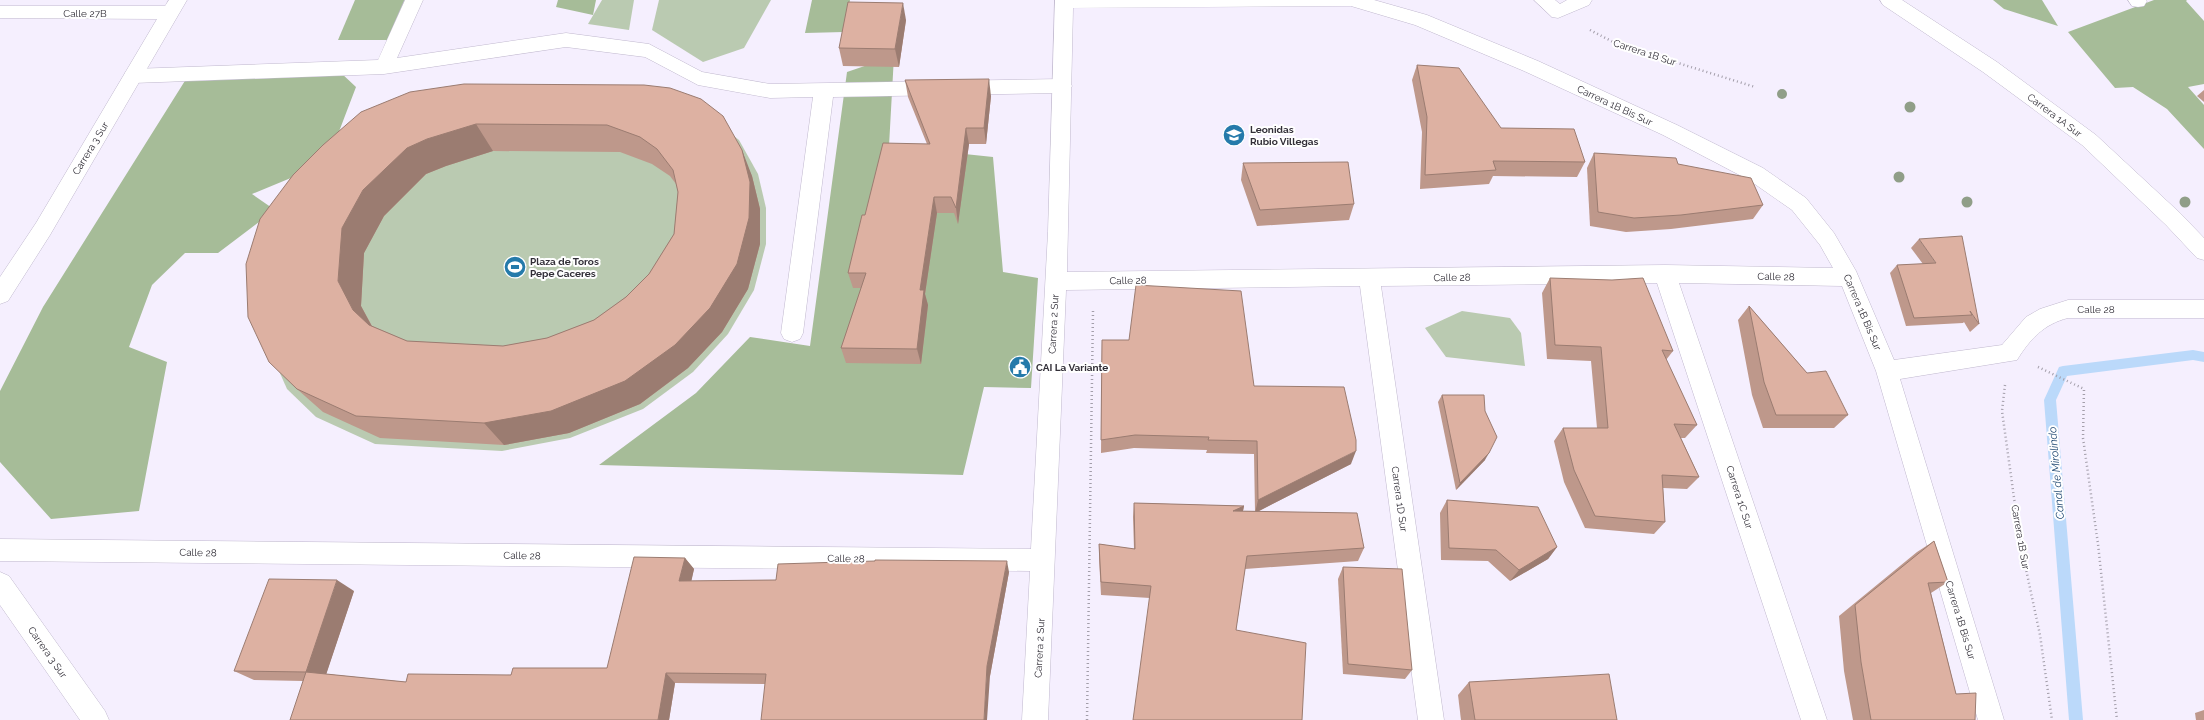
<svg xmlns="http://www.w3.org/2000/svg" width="2204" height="720" viewBox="0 0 2204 720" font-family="Raleway,sans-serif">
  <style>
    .green { fill: #bacab1 }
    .forest { fill: #a6bc98 }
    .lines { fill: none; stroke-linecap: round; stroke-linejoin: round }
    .stream { fill: #bbd9fa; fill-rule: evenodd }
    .service-casing { stroke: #c0b8ce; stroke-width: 1 }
    .minor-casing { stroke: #c0b8ce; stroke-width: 1 }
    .path { stroke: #a39eaa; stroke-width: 2.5; stroke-dasharray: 1 3; stroke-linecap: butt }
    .service { fill: #fff; fill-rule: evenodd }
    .minor { fill: #fff; fill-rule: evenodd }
    .tree { fill: #909e88 }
    .wall { fill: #be988b; fill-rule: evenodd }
    .shaded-wall { fill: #9b7c71 }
    .building { fill: #ddb1a2; stroke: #9b7c71; fill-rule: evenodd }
    .labels { text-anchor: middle; stroke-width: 4; stroke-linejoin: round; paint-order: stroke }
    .street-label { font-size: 10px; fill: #322f38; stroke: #fff }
    .poi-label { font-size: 10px; font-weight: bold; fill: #322f38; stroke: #fff; text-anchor: start }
    .water-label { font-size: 11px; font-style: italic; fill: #1c4670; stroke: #fff }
  </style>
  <rect width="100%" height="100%" fill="#f5effe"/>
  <g class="green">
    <path d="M602,0H634L629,30L588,24Z"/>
    <path d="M659,0H771L744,48L703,62L652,30Z"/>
    <path d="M717,123L739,140L758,174L766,208V244L754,290L728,334L693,372L643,409L570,438L502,451L375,444L316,417L287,389L267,344L340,169Z"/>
    <path d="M1462,311L1510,318L1521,333L1525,366L1446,357L1425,328Z"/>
  </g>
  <g class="forest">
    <path d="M355,0H406L389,40H338Z"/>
    <path d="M558,0H596L593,15L556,7Z"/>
    <path d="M812,0H850L844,32L805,33Z"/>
    <path d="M1993,0H2042L2058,26L2004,9Z"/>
    <path d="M2154,0H2187L2186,1L2204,21V84L2188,87L2204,105V149L2167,109L2133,87L2115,88L2068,32Z"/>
    <path d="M894,56L889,146L993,157L1003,272L1038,278L1031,388L984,387L963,475L599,465L696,393L750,337L810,346L847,72Z"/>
    <path d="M193,68L340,72L356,87L327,163L252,194L275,210L218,253H185L152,285L129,347L167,362L139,511L51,519L0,462V391L43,307Z"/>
  </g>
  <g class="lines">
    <path class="stream" d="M2193,350L2204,352V362L2193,360L2067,376L2056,400L2083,720H2069L2044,400L2059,367L2063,366Z"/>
    <g class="service-casing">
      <path id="service" d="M405,0H423L397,58L566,33L649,44L702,72L770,84L1062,79L1069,81L1072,86L1069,91L1062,93L833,97L803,333L800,339L792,342L784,339L781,333L813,97L770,98L698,85L645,57L566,47L384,74L133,83L126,81L124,76L126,71L133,69L378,60Z"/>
    </g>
    <g class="minor-casing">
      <g id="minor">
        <path d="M169,0H187L50,235L8,301L0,304V277L36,223L157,19L0,18V6H165Z"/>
        <path d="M1055,0H1374L1427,15L1538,61L1677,125L1763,168L1806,198L1834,233L1856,271L1894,360L2002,345L2026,317L2040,309L2068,300H2204V318H2068C2044,324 2030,339 2017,360L1900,379L2004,720H1978L1876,371L1842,286L1679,283L1827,720H1801L1657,283L1381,286L1444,720H1418L1360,286L1066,290L1048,720H1022L1030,571L0,561V539L1031,549L1048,232ZM1351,6L1415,25L1524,71L1663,135L1749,180L1792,210L1820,245L1833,268L1665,265L1067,272L1073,8Z"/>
        <path d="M1534,0H1555L1560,4L1567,0H1592L1589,5L1558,18L1552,17Z"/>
        <path d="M1880,0H1902L1997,62L2096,135L2180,213L2204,238V260L2197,258L2166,225L2082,145L1983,72L1883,5Z"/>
        <path d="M2128,0H2146L2147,1L2144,6L2138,7L2132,6Z"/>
        <path d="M0,572L9,576L105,711L109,720H80L0,605Z"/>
      </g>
    </g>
    <g class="path">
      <path d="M1590,30L1617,44L1755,87"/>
      <path d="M2038,367L2084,389L2083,438L2098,544L2117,720"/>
      <path d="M2005,385L2002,411L2020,541L2040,635L2052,720"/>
      <path d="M1087,720L1093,311"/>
    </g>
    <use href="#service" class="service"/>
    <use href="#minor" class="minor"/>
  </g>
  <g class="tree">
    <circle cx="1782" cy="94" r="5"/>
    <circle cx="1910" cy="107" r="5.5"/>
    <circle cx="1899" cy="177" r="5.5"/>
    <circle cx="1967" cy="202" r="5.5"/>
    <circle cx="2185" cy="202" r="5.5"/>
  </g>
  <g class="wall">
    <path d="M906,20L899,67L843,66L839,48Z"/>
    <path d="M1417,65L1501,128L1585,162L1577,177L1493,176L1489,184L1420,189L1422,132L1412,80Z"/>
    <path d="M905,80L991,96L986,144H969L958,224L954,213H937L925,294L928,305L921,364L846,363L841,348L861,288H853L848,273L865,215L927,144L908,97Z"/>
    <path d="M2204,90V102L2197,96Z"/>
    <path d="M361,112L723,116L752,176L760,209V244L748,289L722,332L688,368L640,404L569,433L504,445L380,438L323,412L297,389ZM493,151L620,152L652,164L670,176L676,184L678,192L674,234L649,274L626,297L594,320L547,338L503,346L407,341L372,326L361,306L364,253L384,216L426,174L446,166Z"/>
    <path d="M1594,153L1678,164L1763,205L1753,219L1671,229L1626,232L1590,226L1587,168Z"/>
    <path d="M1243,163L1354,204L1349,220L1257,226L1241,180Z"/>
    <path d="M1919,239L1979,324L1970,332L1964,322L1963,323L1906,326L1890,273L1897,265L1923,264L1911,248Z"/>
    <path d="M1550,278L1673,351L1666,360L1697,425L1685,438H1681L1699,477L1687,489L1663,488L1665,522L1654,534L1585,528L1564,482L1554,441L1563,428H1597L1591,361L1547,359L1542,293Z"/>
    <path d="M1749,306L1807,373L1848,415L1834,428H1763L1752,395L1738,320Z"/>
    <path d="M1102,340L1254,386L1351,464L1257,512L1364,548L1358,561L1245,569L1236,630L1302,720L1150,598L1101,595L1099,558V544L1134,549L1133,517L1134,503L1244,506L1243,511H1255L1254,454L1206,453L1207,450L1134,448L1101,453Z"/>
    <path d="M1442,395L1485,460L1456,490L1438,402Z"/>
    <path d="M1447,500L1557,547L1548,559L1510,581L1488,561L1441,560L1440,513Z"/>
    <path d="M1934,541L1948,582L1931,593L1956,694L1975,720H1853L1844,671L1839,616L1917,552Z"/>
    <path d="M685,558L694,569L691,581L776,580L1009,572L990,676L765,684L675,683L669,720L303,681L254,680L234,671L354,591L326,674L406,682L607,668Z"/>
    <path d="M1343,567L1412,670L1405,679L1343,674L1338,579Z"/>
    <path d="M1469,682L1617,720H1461L1458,695Z"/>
    <path d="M2204,710V720H2196L2195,713Z"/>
  </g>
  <g class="shaded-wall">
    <path d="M903,3L906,20L899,67L895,49Z"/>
    <path d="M989,79L991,96L986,144L984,128Z"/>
    <path d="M476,124L493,151L446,166L426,174L384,216L364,253L361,306L376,334L353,310L338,281L342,228L363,190L407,148L427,139Z"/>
    <path d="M966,128L969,144L958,224L956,208Z"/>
    <path d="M742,150L752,176L760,209V244L748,289L722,332L688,368L640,404L569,433L504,445L484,423L710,308Z"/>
    <path d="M934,197L937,213L925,294L928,305L921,364L917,349L920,290Z"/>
    <path d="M1356,451L1351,464L1255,513L1258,500Z"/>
    <path d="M1489,453L1485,460L1456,490L1460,483Z"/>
    <path d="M1244,506L1241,520L1233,511Z"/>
    <path d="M1557,547L1548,559L1510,581L1519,570Z"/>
    <path d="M685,558L694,569L689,592L679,581Z"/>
    <path d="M1007,561L1009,572L990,676L987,720H984L987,666Z"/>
    <path d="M337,580L354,591L324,681L306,672Z"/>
    <path d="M666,673L675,683L669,720H658Z"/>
  </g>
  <g class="building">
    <path d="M848,2L903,3L895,49L839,48Z"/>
    <path d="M1417,65L1459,68L1501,128L1574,129L1585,162L1493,161L1496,170L1425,175L1427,117Z"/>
    <path d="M989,79L984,128H966L956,208L951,197H934L920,290H924L917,349L841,348L866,273H848L862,215H865L883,143L930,144L905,80Z"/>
    <path d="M464,84L644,85L670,88L701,99L723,116L742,150L750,182L749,218L737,264L710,308L675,345L625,381L551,411L484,423L356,416L297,389L269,362L248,317L246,264L260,219L293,175L323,145L361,112L410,92ZM476,124L607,125L640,137L657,149L673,170L678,192L674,234L649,274L626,297L594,320L547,338L503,346L407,341L369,325L353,310L338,281L342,228L363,190L407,148L427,139Z"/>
    <path d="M1594,153L1676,158L1678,164L1751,178L1763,205L1681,215L1634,218L1598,212Z"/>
    <path d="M1348,162L1354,204L1260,210L1243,163Z"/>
    <path d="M1962,236L1979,324L1970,311L1972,315L1914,318L1897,265L1936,263L1919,239Z"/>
    <path d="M1550,278L1612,280L1643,278L1673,351L1662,350L1697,425L1674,424L1699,477L1662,475L1665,522L1595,516L1574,470L1563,428H1608L1601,347L1555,345Z"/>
    <path d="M1136,285L1241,291L1254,386L1344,387L1356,440V451L1258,500L1257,441L1208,440L1209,437L1135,435L1101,440L1102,340H1129Z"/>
    <path d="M1749,306L1807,373L1826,371L1848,415H1776L1764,382Z"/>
    <path d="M1442,395H1484L1485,411L1497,437L1489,453L1460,483Z"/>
    <path d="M1447,500L1538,507L1557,547L1519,570L1496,550L1449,548Z"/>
    <path d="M1134,503L1244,506L1233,511L1357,513L1364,548L1247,556L1236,630L1306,643L1302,720H1133L1151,586L1101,582L1099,544L1135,549Z"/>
    <path d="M1934,541L1948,582L1928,583L1956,694L1976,693L1975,720H1871L1861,662L1855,605Z"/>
    <path d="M634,557L685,558L679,581L776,580L778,564L875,561V560L1007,561L987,666L984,720H761L766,674L666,673L658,720H290L306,672L406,682L408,674L511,675L513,668H607Z"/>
    <path d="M1343,567L1402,569L1412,670L1348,664Z"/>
    <path d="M269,579L337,580L306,672L234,671Z"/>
    <path d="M1609,674L1617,720H1475L1469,682Z"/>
  </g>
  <defs>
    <g id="school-disc" transform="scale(1.15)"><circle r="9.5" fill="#257aaa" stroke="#fff"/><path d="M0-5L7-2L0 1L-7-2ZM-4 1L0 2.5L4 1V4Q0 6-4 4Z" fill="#fff"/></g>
    <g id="stadium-disc" transform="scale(1.15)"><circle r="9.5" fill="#257aaa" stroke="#fff"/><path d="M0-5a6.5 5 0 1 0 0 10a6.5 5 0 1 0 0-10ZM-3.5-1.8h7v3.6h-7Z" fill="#fff"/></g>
    <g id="civic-disc" transform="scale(1.15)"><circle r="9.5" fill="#257aaa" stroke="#fff"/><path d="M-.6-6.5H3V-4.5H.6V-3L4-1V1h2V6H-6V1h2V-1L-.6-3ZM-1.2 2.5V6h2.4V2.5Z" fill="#fff"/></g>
  </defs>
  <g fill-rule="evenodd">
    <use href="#school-disc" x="1234" y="135"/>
    <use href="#stadium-disc" x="515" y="267"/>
    <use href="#civic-disc" x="1020" y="367"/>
  </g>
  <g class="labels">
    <g class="street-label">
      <text x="85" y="17">Calle 27B</text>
      <text transform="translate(1645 52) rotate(18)" y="4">Carrera 1B Sur</text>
      <text transform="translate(1615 105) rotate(25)" y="4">Carrera 1B Bis Sur</text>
      <text transform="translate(2055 115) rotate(37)" y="4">Carrera 1A Sur</text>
      <text transform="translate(90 148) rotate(-59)" y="4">Carrera 3 Sur</text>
      <text transform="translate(1776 276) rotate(1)" y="4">Calle 28</text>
      <text transform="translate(1452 277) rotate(-1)" y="4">Calle 28</text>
      <text transform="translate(1128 280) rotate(-1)" y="4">Calle 28</text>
      <text x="2096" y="313">Calle 28</text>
      <text transform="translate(1863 312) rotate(67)" y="4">Carrera 1B Bis Sur</text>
      <text transform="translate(1053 324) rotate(-87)" y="4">Carrera 2 Sur</text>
      <text transform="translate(1740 497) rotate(72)" y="4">Carrera 1C Sur</text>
      <text transform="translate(1400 499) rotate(82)" y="4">Carrera 1D Sur</text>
      <text transform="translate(2021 537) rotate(80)" y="4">Carrera 1B Sur</text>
      <text transform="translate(198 552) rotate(1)" y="4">Calle 28</text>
      <text transform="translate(522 555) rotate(1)" y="4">Calle 28</text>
      <text transform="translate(846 558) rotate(1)" y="4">Calle 28</text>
      <text transform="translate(1961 620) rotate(73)" y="4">Carrera 1B Bis Sur</text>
      <text transform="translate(1039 648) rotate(-87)" y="4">Carrera 2 Sur</text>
      <text transform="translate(48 652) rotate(55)" y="4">Carrera 3 Sur</text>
    </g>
    <g class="poi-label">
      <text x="1250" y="133">Leonidas<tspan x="1250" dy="12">Rubio Villegas</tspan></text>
      <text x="530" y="265">Plaza de Toros<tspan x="530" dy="12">Pepe Caceres</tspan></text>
      <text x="1036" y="371">CAI La Variante</text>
    </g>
    <g class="water-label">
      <text transform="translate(2056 473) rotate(-95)" y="4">Canal de Mirolindo</text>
    </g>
  </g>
</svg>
